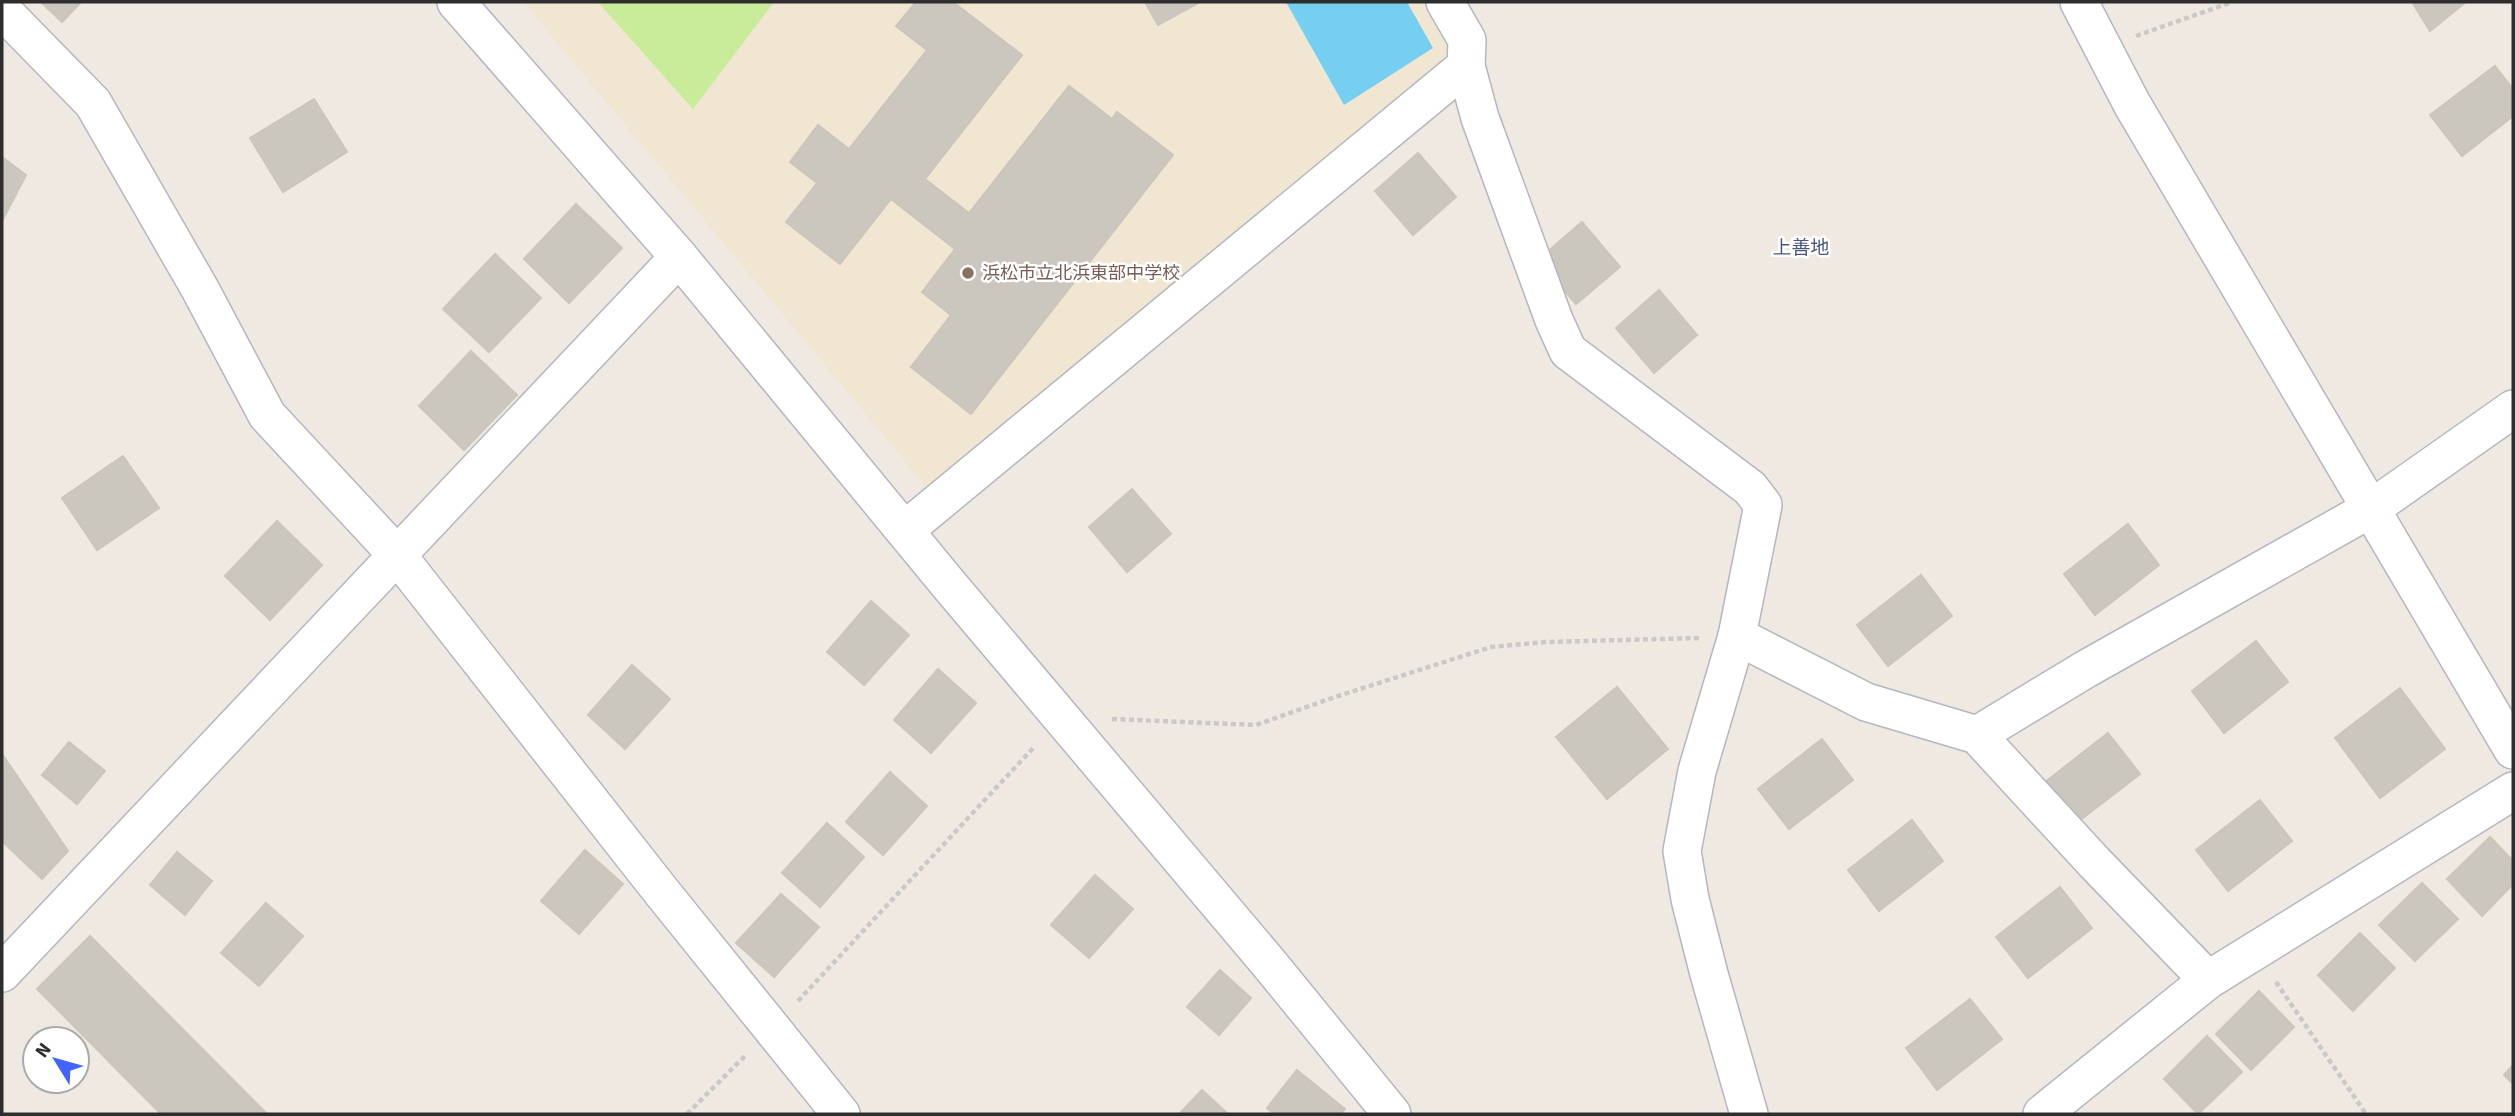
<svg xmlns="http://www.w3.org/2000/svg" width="2515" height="1116" viewBox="0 0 2515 1116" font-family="'Source Sans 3','Noto Sans JP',sans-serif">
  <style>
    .education { fill: #f0e6d1 }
    .pitch { fill: #c9ec9a }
    .water { fill: #75cff0 }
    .building { fill: #cbc7bf; stroke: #cbc5ba; stroke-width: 2 }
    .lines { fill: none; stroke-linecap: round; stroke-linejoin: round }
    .minor-casing { stroke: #b4b7c1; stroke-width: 40 }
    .path { stroke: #c9c9c9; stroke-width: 4.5; stroke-dasharray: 5 3.5; stroke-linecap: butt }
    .minor { stroke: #fff; stroke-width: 37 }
    .education-dot { fill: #8d6e63; stroke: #fff; stroke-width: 2.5 }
    .labels { text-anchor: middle; stroke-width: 5; stroke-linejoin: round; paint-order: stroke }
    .education-label { font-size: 18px; fill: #785e54; stroke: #fff; text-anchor: start }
    .neighbourhood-label { font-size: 19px; fill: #4d5680; stroke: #fff }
  </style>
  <rect width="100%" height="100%" fill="#efe9e1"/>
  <path class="education" d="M523,2H1421L1445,43L1446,56L929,490Z"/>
  <path class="pitch" d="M598,2H774L693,109Z"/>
  <path class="water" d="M1286,2H1407L1433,48L1344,105Z"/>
  <g class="building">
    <path d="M41,2H81L62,22Z"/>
    <path d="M916,2H953L1022,55L925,179L969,213L1069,86L1112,119L1117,112L1173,155L971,414L911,367L951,315L922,292L955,249L891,199L840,264L786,222L817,183L790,162L818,125L849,149L927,50L896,26Z"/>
    <path d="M1145,2H1200L1158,25Z"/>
    <path d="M2412,2H2466L2430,31Z"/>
    <path d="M2495,66L2513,89V116L2462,156L2430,115Z"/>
    <path d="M314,99L347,152L283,192L250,138Z"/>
    <path d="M1418,153L1456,197L1413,235L1375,191Z"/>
    <path d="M2,157L26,175L2,221Z"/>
    <path d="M576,204L622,248L569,303L524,259Z"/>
    <path d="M1582,222L1620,267L1576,304L1538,260Z"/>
    <path d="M495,254L541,298L489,352L443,309Z"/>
    <path d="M1659,290L1697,335L1654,373L1616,328Z"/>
    <path d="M471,351L517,395L464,450L419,406Z"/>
    <path d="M123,456L159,508L97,550L62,498Z"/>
    <path d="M1132,489L1171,534L1127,572L1089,527Z"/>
    <path d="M277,521L322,565L270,620L225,576Z"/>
    <path d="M2128,524L2159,565L2095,615L2064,574Z"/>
    <path d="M1921,575L1952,616L1888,666L1857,625Z"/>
    <path d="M871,601L909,635L864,685L827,652Z"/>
    <path d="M2256,641L2288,682L2224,733L2192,691Z"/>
    <path d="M632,665L670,699L625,749L588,715Z"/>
    <path d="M938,669L976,703L931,753L894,720Z"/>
    <path d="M1617,687L1668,749L1607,799L1556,737Z"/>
    <path d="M2400,688L2445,749L2380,798L2335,738Z"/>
    <path d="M2108,733L2140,774L2075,824L2044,783Z"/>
    <path d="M1822,739L1853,780L1789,829L1758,789Z"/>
    <path d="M69,742L105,771L77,804L42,775Z"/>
    <path d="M2,754L68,851L42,879L2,841Z"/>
    <path d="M890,772L927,806L883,855L846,822Z"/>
    <path d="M2260,800L2292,841L2228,891L2196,850Z"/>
    <path d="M1912,820L1943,861L1879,911L1848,870Z"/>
    <path d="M827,823L864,857L820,907L782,873Z"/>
    <path d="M2490,837L2513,861V884L2482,916L2447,879Z"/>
    <path d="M585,850L623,884L579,934L541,901Z"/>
    <path d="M177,852L212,881L185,915L150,885Z"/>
    <path d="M1095,875L1133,909L1089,958L1051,925Z"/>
    <path d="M2422,883L2458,919L2415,961L2379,925Z"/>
    <path d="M2060,887L2092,928L2028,978L1996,937Z"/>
    <path d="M781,894L819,927L774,977L736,943Z"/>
    <path d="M266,903L303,936L259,986L221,953Z"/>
    <path d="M2360,933L2395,968L2353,1011L2318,975Z"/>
    <path d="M90,936L267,1114H161L37,989Z"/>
    <path d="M1220,970L1251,998L1219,1035L1187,1007Z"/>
    <path d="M2259,991L2294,1027L2251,1070L2216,1034Z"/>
    <path d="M1970,999L2002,1039L1937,1090L1906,1048Z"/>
    <path d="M2207,1036L2242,1072L2198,1114L2164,1079Z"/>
    <path d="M2513,1065V1084L2504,1075Z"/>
    <path d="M1297,1070L1345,1109L1340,1114H1274L1267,1108Z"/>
    <path d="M1202,1090L1228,1114H1179Z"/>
  </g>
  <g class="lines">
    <g class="minor-casing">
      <g id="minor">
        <path d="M456,2L679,257L950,586L1267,961L1392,1114"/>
        <path d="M2079,2L2132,104L2513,750"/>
        <path d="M2,10L93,103L200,289L267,415L397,555L661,891L841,1114"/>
        <path d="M1466,66L1480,118L1554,320L1568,351L1750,488L1763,505L1737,636L1697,771L1682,851L1690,899L1709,974L1749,1114"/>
        <path d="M905,530L1466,66L1467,40L1445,2"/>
        <path d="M1737,636L1866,702L1977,735L2094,862L2208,980"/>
        <path d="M1977,735L2086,669L2372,508L2513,409"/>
        <path d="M2,973L679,257"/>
        <path d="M2042,1114L2208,980L2513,791"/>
      </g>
    </g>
    <g class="path">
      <path d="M2136,36L2232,2"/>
      <path d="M1112,719L1256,725L1335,697L1491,647L1547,642L1699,638"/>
      <path d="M2276,982L2366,1114"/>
      <path d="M798,1001L1035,746"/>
      <path d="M687,1114L746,1055"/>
    </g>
    <use href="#minor" class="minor"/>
  </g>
  <circle class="education-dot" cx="968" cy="273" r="7"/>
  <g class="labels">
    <g class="education-label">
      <text x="982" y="279">浜松市立北浜東部中学校</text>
    </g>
    <g class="neighbourhood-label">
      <text x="1801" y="254">上善地</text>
    </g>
  </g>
  <rect width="2515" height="1116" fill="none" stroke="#2e2e2e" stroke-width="7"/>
  <g transform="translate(56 1060) rotate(307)"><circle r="33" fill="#ffffff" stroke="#ababab" stroke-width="2"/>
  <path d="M0-5L12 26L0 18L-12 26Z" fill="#4264fb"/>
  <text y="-10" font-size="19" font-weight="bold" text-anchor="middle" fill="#2e2e2e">N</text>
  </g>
</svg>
